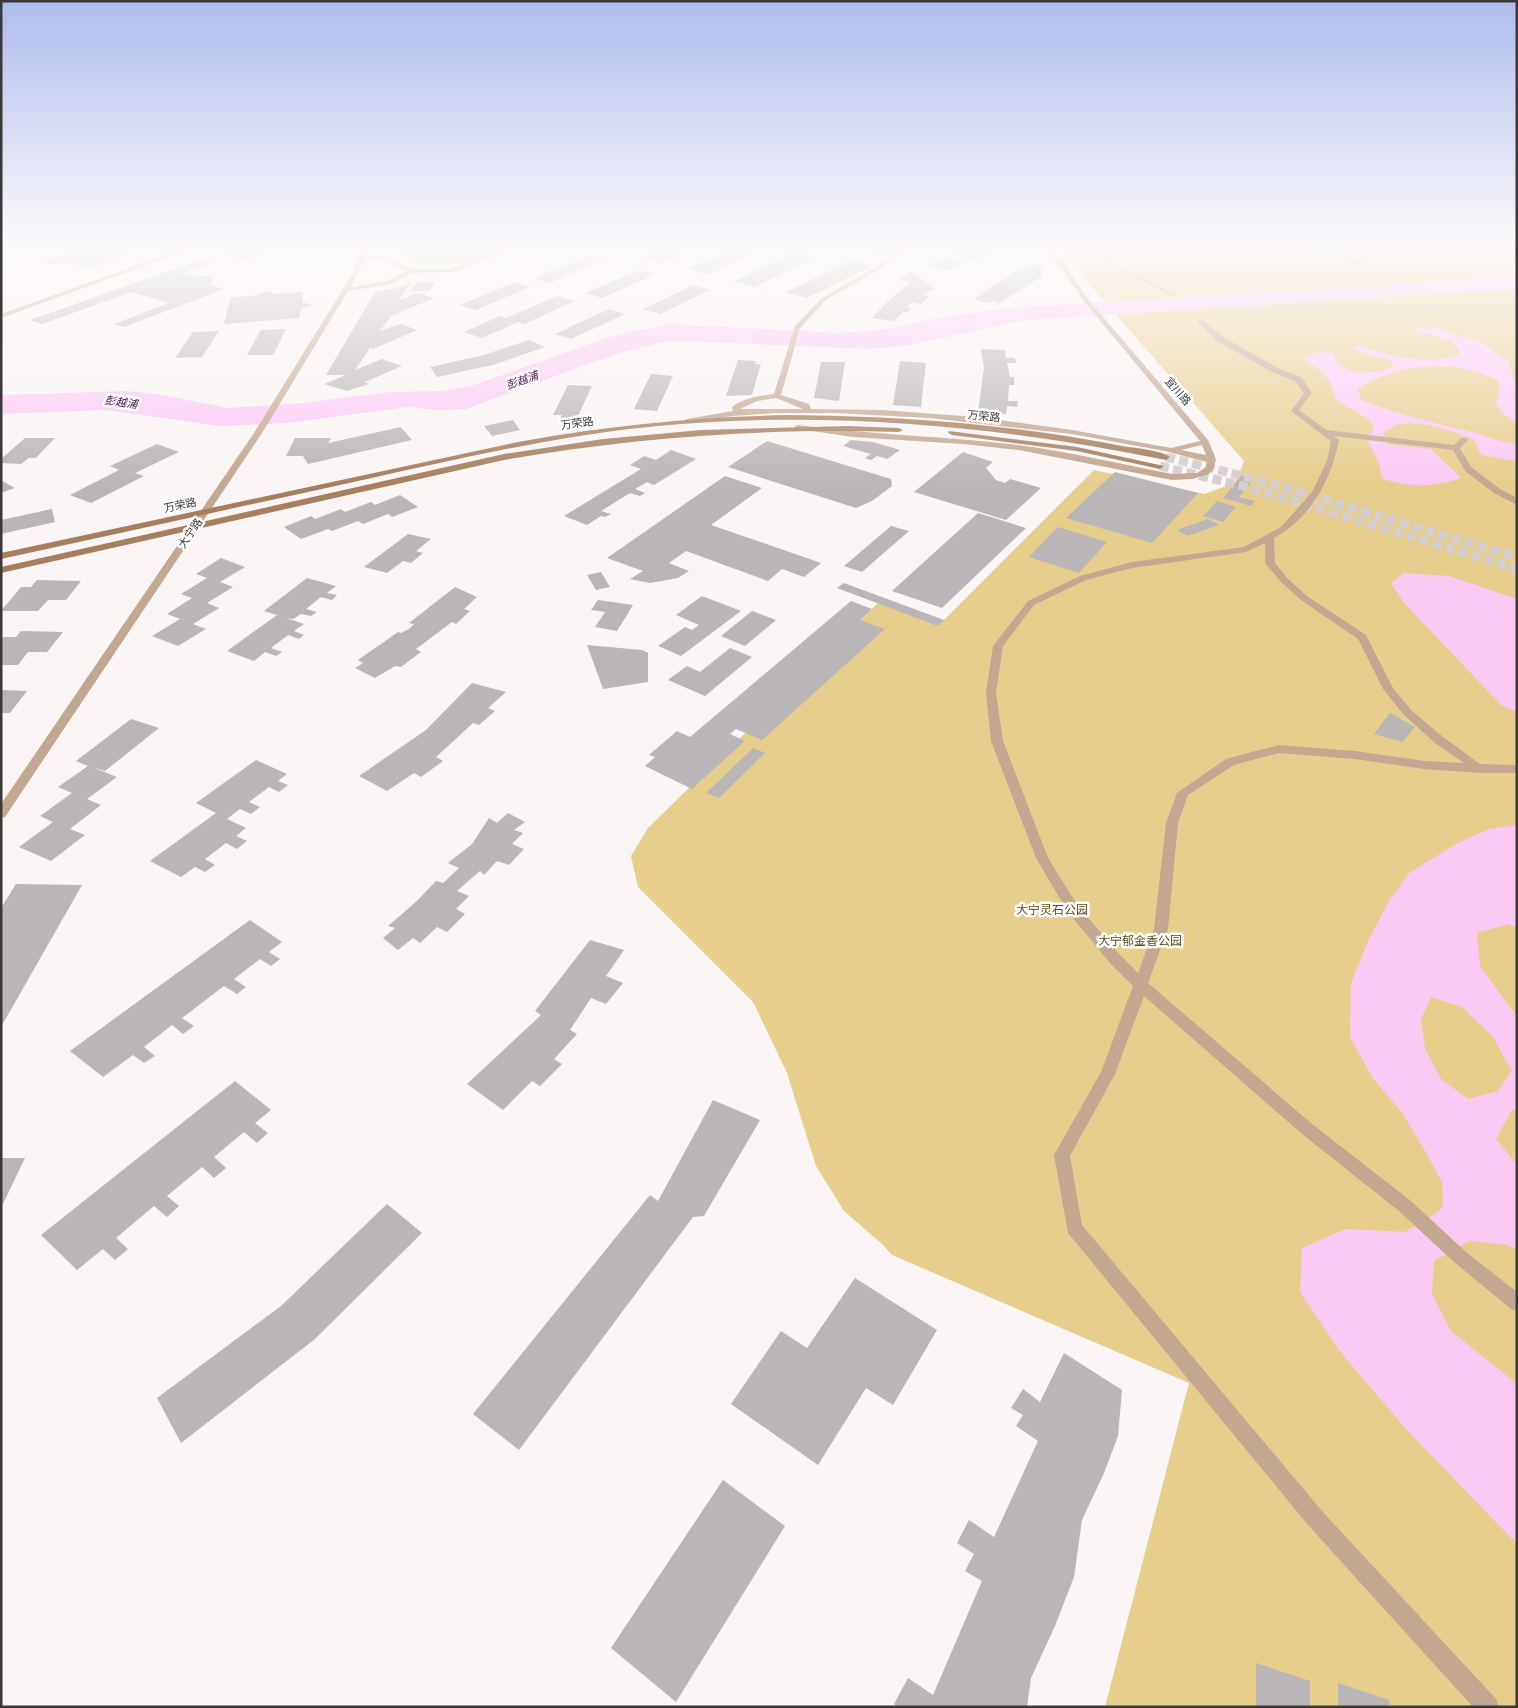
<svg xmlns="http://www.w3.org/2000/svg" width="1518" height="1708" viewBox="0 0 1518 1708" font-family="Poppins,'Noto Sans SC',sans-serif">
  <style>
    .green { fill: #e6cf8d }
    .water { fill: #facaf5; fill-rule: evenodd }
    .building { fill: #bab5b6 }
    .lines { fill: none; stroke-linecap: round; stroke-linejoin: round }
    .secondary-tunnel { stroke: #d5cfcf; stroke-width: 9; stroke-dasharray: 9 4.5; stroke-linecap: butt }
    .street { fill: #c2a791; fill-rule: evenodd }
    .secondary { fill: #a67f5f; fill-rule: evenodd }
    .labels { text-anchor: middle; stroke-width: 5; stroke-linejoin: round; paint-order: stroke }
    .far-water-label { font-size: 11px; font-style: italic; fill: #500b4f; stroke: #fff }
    .far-street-label { font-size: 11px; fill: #3b3938; stroke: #fff }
    .park-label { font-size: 12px; fill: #5e4c13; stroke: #fff }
  </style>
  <rect width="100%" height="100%" fill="#fbf5f5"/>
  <path class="green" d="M1056,246H1517V1707H1105L1189,1383L892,1255L882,1244L844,1211L816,1166L787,1073L753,1002L638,887L631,856L648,828L880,601L943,621L1094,470L1204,494L1235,483L1244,461Z"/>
  <g class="water">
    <path d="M1517,277V289L1025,320L905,346L869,349L681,341L659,343L616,354L466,409L437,410L408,407L288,423L220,426L106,410L1,414V395L126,391L158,394L228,408L302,403L391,392L444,391L474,385L612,336L669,324L840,333L888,329L937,318L1007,308Z"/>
    <path d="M1430,326L1481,343L1508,360L1517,389V423L1502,413L1496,404L1500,389L1498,381C1456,357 1395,363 1357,390L1362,400C1399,416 1438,423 1476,433C1491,437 1501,443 1517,443V461L1481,455L1474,439C1452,431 1420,419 1396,425C1392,427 1387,431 1383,433L1387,444L1431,449L1461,478C1436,487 1407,488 1382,478L1379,463L1365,436L1370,434L1374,427L1368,419L1336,400C1331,377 1324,372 1304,360L1303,356L1319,352L1334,353C1337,377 1380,376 1395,365L1387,359L1350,349L1359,346C1390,355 1427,366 1459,355V350L1452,342L1436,336L1414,331Z"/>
    <path d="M1404,573L1449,576L1517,599V712L1501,705L1404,603L1391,583Z"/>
    <path d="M1517,825V928L1508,924L1477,933L1480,966L1517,1017V1109L1512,1110L1496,1139L1517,1165V1250L1508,1245L1469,1241L1434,1261L1432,1294L1451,1331L1517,1384V1544L1407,1430L1342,1354L1300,1292L1302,1248L1345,1229L1405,1232L1438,1212L1443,1205L1442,1182L1424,1149L1403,1114L1372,1077L1350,1037L1351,983L1369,939L1389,901L1409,873L1458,843L1489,829ZM1431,997L1462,1007L1493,1037L1512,1071L1498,1091L1468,1099L1441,1079L1425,1049L1421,1019Z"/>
  </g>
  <g class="building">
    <path d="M89,246H151L90,268L61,262L51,265L41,262Z"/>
    <path d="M231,246H283L246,260L216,251Z"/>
    <path d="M397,246H487L497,249L458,264H420L411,257L395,252Z"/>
    <path d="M671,246H702L662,263L643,258Z"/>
    <path d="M740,246H771L708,274L688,269Z"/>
    <path d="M870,246H904L886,256L861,251Z"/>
    <path d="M974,246H1012L972,261L954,254Z"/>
    <path d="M1290,246L1335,247L1343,249L1337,251L1371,265L1361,266L1331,254L1326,256Z"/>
    <path d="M795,252L815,258L754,287L734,281Z"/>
    <path d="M589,256L604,260L550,283L534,278Z"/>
    <path d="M948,257L963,262L948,270L928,265Z"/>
    <path d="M200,260L211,263L178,275L210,276L214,280L210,285L224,289L124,327L114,324L169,303L132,292L42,324L30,320Z"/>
    <path d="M852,260L873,265L807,298L786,292Z"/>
    <path d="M1032,264L1042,266L1038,269L1045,271L1040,274L1044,275L1000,303L993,301L989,303L974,300L996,283H999L1010,276H1007Z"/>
    <path d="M639,270L655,274L602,298L585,293Z"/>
    <path d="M910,272L921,278L919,279L927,281L924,283L932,284L929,286L936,288L921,295L930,296L921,304L913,302L906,307L912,308L907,313L903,312L894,321L872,318L887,302L911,282L899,280Z"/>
    <path d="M411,282L399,300L418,293L434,298L391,316L380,331L401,324L417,330L373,349L370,348L355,370L382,359L402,366L365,382L369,384L347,391L324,384L346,375H326L375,292L401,287Z"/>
    <path d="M417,282H435L429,291H410Z"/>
    <path d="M515,282L530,287L475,310L460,305Z"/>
    <path d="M693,285L710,290L660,314L643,309Z"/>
    <path d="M266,291L275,294L303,292L302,302L312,305L301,309L299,318L224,324L228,308L225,307L229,306L231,297L254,296Z"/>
    <path d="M557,296L575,301L524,324L518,322L482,338L464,332L500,316L506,318Z"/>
    <path d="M609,309L625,314L571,339L555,334Z"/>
    <path d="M286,329L273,355H247L261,330Z"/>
    <path d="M219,331L202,357L175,358L193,332Z"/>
    <path d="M529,340L545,347L493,365L437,377L430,367L484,355Z"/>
    <path d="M981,349L1005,350L1006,358H1015L1016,363H1007L1010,377H1014V385H1009L1008,401H1018L1017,407L1007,406L1006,414L978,412L984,368Z"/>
    <path d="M738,360L756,361L755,364H761L752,395L726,396Z"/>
    <path d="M900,361L926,363L921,407L893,405Z"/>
    <path d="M821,362H845L839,401L814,398Z"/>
    <path d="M651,374L673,376L657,411L634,409Z"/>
    <path d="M568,385L592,386L576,420L560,419L562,415H553Z"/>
    <path d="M513,420L520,430L492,436L484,426Z"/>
    <path d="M401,427L412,440L308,464L303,456H286L295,438H331L328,443Z"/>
    <path d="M25,438H55L36,458H29L21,464L1,463V459Z"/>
    <path d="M851,440L873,442L900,450L887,459L877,456L871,460L865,458L871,454L843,446Z"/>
    <path d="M767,441L891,479L892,486L872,501L856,508L728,467Z"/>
    <path d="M157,444L179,452L135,473L144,476L91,503L70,495L119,470L110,466Z"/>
    <path d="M671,450L696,459L654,485L647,482L635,489L645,493L640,496L630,493L601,511L611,514L605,517L601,516L587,525L564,516L641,469L630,465L644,456L656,460Z"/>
    <path d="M963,452L993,462L986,468L996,480L1005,483L1010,479L1041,488L1006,520L914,492Z"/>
    <path d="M1115,472L1198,493L1152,543L1066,518Z"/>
    <path d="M725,476L762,488L711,525L821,563L804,577L782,569L768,581L686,551L669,563L689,571L678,578L650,583L630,579L643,571L607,558Z"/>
    <path d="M1241,476L1253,480L1239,497L1255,501L1251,506L1223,498Z"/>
    <path d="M1,480L11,486L15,488L1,493Z"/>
    <path d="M400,495L418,507L392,517L388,514L363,524L358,521L332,531L328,529L301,539L284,527L311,516L315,519L341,509L345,512L371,502L375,505Z"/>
    <path d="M1217,501L1236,507L1223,522L1203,516Z"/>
    <path d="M52,509L55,522L1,534V520Z"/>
    <path d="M978,513L1026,528L942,608L892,591Z"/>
    <path d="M1208,519L1219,525L1187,536L1177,530Z"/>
    <path d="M891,526L909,531L862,572L844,566Z"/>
    <path d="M1058,527L1107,542L1079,573L1029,557Z"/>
    <path d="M408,534L431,539L416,551L423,553L411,563L403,561L387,573L364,567Z"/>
    <path d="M221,558L245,567L220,582L233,587L207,603L219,608L193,624L206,629L178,646L152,636L180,619L167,614L192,598L181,594L207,578L196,574Z"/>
    <path d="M601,572L610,587L596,590L587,575Z"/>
    <path d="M307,578L336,586L327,593L337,595L332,600L321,597L306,609L317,612L311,616L301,614L293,619L286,618L304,624L294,631L304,635L299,639L288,635L271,648L282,652L276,656L265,652L254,661L227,651L277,615L264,611Z"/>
    <path d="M37,580L81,581L66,600H48L38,611H1L21,587H31Z"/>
    <path d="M844,583L944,620L938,626L837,588Z"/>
    <path d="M455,587L477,597L464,609L470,611L456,624L452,622L416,649L421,652L401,667L395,666L375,678L355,668L363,663L358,660L398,632L401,633L409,629L414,624L409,623Z"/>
    <path d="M702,596L741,611L681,656L658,646L685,627L692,630L699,625L676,615Z"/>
    <path d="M598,600L633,605L617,631L595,627L605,612L591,610Z"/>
    <path d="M851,601L872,609L860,620L885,629L762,740L736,729L730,734L745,741L692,789L645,766L655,757L649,755L677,731L690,737Z"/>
    <path d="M752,611L776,620L745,646L721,636Z"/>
    <path d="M21,631L63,632L47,652H28L18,665H1V640L4,637H16Z"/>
    <path d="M587,645L642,650L648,653V682L603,689Z"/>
    <path d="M730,648L752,657L705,696L668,680L687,666L700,672Z"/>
    <path d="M472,683L506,692L488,708L495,711L479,725L473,723L436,757L443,761L421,777L414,773L387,791L359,776L426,730Z"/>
    <path d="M1,690L27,691L10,713H1Z"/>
    <path d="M1390,713L1415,727L1402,742L1374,734Z"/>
    <path d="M131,719L159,728L105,771L92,767L117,777L87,799L101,805L70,829L85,835L51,861L19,847L53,822L40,816L72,793L58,787L88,766L76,761Z"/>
    <path d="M753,748L765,753L719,798L706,793Z"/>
    <path d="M256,760L287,774L278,781L288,785L279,792L269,787L249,802L260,807L251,814L240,809L227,819L246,828L236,836L247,841L237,849L226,843L205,859L215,865L205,872L195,867L181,877L150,861L216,813L196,803Z"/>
    <path d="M508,813L525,822L514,830L523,833L512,844L524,849L509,865L497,861L484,875L480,871L457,891L469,896L456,909L465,914L447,932L437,927L420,943L413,938L398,950L383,938L395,928L388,926L417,901L436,881L443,883L459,868L448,863L472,844L489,818L497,823Z"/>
    <path d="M16,884L82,885L1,1027V908Z"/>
    <path d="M250,920L282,942L269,952L280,959L271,966L260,959L234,979L246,987L237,994L224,986L182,1018L194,1026L183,1034L172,1025L144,1047L155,1056L144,1063L133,1055L103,1077L70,1051Z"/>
    <path d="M590,940L624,950L606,976L623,983L606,1004L591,998L570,1030L577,1034L554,1059L562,1064L540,1086L532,1081L503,1110L467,1084L541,1015L535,1011Z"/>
    <path d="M235,1081L271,1110L255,1123L268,1133L257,1143L244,1132L214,1157L226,1168L214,1178L202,1167L167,1196L179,1206L167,1217L154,1206L116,1238L128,1249L115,1260L103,1249L77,1270L41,1235Z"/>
    <path d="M713,1100L760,1120L704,1216L693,1217L519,1450L473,1414L650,1195L658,1201Z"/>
    <path d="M1,1158H25L1,1208Z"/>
    <path d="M387,1204L422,1233L315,1339L181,1443L157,1398L281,1306Z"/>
    <path d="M855,1278L937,1330L893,1405L866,1388L818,1465L731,1404L781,1331L807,1348Z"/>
    <path d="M1064,1353L1122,1390L1118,1436L1104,1473L1082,1520L1074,1577L1055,1626L1031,1678L1027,1707H897L894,1704L908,1678L933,1695L982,1581L965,1571L974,1554L957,1543L969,1520L994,1537L1038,1441L1016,1426L1023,1415L1011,1408L1023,1389L1040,1402Z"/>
    <path d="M723,1480L785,1526L676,1702L611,1648Z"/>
    <path d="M1256,1663L1310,1681V1707H1256Z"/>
    <path d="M1338,1683L1389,1700V1707H1338Z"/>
  </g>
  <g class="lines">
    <g class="secondary-tunnel">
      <path d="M1166,457L1259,480L1517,557"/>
      <path d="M1160,466L1251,488L1517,569"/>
    </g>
    <g class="street">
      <path d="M190,246H199L1,318V314Z"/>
      <path d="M364,246H370L366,255L389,257L411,269H450L512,246H521L453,272L412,273L392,284L348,291L262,433L5,817L1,818V804L254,433L353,273ZM365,259L386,260L406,271L387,281L351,287Z"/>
      <path d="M907,246H915L892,258L880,269L826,300L800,328L781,395L809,404L811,409L882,410L977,417L1072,430L1171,448L1200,441L1083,300L1046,246H1052L1087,298L1208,440L1216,459L1214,468L1209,474L1192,479L1172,480L1019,450L963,444L853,437L798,429L794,427L798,425C871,435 945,436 1018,445C1070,452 1121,464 1172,474L1197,473L1206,467L1207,462L1165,451L1072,434L930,418L834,413H775L733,416L684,423L683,421L687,419L733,411L732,407C745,398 758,396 774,394L795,326L822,298L876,267L888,256ZM776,398L803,409H740L757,401ZM1202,445L1206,455L1181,450Z"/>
      <path d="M1102,246H1108L1106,252L1112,262L1176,295L1171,296L1108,264L1100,252Z"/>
      <path d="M1198,320H1202L1223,337L1276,367L1302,378L1312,393L1299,410L1326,430L1454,445L1461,438H1467L1468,440L1460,448L1471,467L1500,489L1517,498V505L1494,493L1465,471L1453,450L1334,436L1339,440C1332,479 1310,519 1274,538L1275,563L1287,578L1307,596L1366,635L1393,688L1412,711L1443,737L1480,764L1517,765V773H1480L1424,769L1355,759L1279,753L1234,765L1188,795L1178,823L1168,929L1148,983L1312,1124L1411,1201L1466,1252L1517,1292V1311L1511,1309L1454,1262L1399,1211L1302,1134L1144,996L1115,1074L1070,1156L1082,1225L1322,1511L1496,1699L1499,1707H1473L1308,1525L1068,1233L1054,1155L1101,1072L1133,986L1110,963L1068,912L1036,858L991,741L986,693L993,646L1028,601L1080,576L1132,562L1244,547L1281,527L1312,492L1327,461L1331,441L1291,411L1304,393L1296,382L1270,371L1217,341L1198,322ZM1265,543V563L1281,582L1301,600L1358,639L1383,689L1404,715L1435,743L1464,763L1424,761L1355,751L1279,745L1226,759L1177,793L1166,823L1154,929L1138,973L1120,955L1078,906L1048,858L1003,741L996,693L1003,646L1034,605L1086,580L1132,568L1246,552Z"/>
    </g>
    <g class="secondary">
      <path d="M788,415C900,416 1012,424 1122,446C1134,448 1161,450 1170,457L1166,460C999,426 829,410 658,426C560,435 463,458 367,479C245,506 123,532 1,559V553L518,442C611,425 695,417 788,415Z"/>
      <path d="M848,426L899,428L903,430L899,432C765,428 637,437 504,460L1,573V567L504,454L603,439L701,430Z"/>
      <path d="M949,431L1077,447L1164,466L1160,469L1077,451L952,435L948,433Z"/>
    </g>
  </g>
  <linearGradient id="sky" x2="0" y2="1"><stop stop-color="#afbded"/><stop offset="0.51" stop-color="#fdfafa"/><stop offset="1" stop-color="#fdfafa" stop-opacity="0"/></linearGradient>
  <rect width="1518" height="485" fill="url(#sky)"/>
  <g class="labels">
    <g class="far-water-label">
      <text transform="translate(522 380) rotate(-20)" y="4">彭越浦</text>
      <text transform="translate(121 402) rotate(8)" y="4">彭越浦</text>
    </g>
    <g class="far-street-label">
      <text transform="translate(1178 391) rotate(49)" y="4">宜川路</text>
      <text transform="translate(984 416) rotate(6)" y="4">万荣路</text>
      <text transform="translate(577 423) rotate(-8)" y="4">万荣路</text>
      <text transform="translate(180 505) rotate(-12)" y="4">万荣路</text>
      <text transform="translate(190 533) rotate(-56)" y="4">大宁路</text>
    </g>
    <g class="park-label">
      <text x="1052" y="914">大宁灵石公园</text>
      <text x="1140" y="945">大宁郁金香公园</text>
    </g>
  </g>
  <rect width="1518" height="1708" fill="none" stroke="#3b3938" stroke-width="5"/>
</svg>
